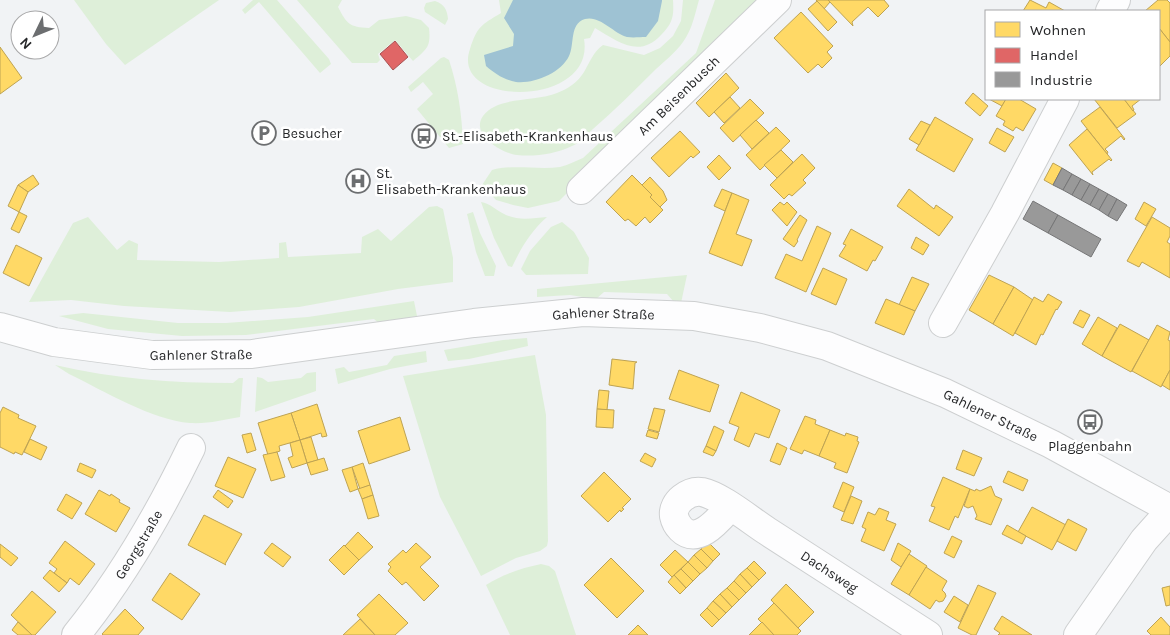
<svg xmlns="http://www.w3.org/2000/svg" width="1170" height="635" viewBox="0 0 1170 635" font-family="Karla,sans-serif">
  <style>
    .green { fill: #deefd9 }
    .water { fill: #9ec2d3 }
    .homes { fill: #ffd966; stroke: #bea353 }
    .shops { fill: #e06666; stroke: #a85353 }
    .industry { fill: #999; stroke: #767677 }
    .lines { fill: none; stroke-linecap: round; stroke-linejoin: round }
    .minor-casing { stroke: #cdcfd0; stroke-width: 30 }
    .major-casing { stroke: #cdcfd0; stroke-width: 30 }
    .minor { stroke: #fdfdfe; stroke-width: 28 }
    .major { stroke: #fdfdfe; stroke-width: 28 }
    .labels { text-anchor: middle; stroke-width: 5; stroke-linejoin: round; paint-order: stroke }
    .street-label { font-size: 14px; fill: #252628; stroke: #fff }
    .poi-label { font-size: 14px; fill: #252628; stroke: #fff; text-anchor: start }
  </style>
  <rect width="100%" height="100%" fill="#f1f3f5"/>
  <g class="green">
    <path d="M74,0H219L125,65L106,44Z"/>
    <path d="M253,0H277L329,59L331,64L320,73L259,2L245,14L242,10Z"/>
    <path d="M297,0H342L338,7C347,24 349,27 369,28L379,20L406,16L421,20L429,28C431,47 427,49 413,61L395,40L378,54L380,60L377,63H352Z"/>
    <path d="M499,0H673C674,16 673,23 661,35C639,59 617,41 595,28L590,38L584,39C596,108 449,108 470,49C477,27 481,25 501,13Z"/>
    <path d="M683,0H699C695,14 692,30 683,42C676,52 665,61 656,69C635,90 615,110 593,129C586,135 580,143 572,146C556,154 534,157 517,155C501,153 470,134 483,116C497,96 536,102 557,93C568,89 578,82 584,72C590,62 593,52 603,45L644,55L660,48L673,36L681,21Z"/>
    <path d="M715,0H760L559,201L528,208L513,205L496,200L482,185L492,170C514,164 537,170 560,167C568,165 575,161 583,158L696,53Z"/>
    <path d="M435,1C444,4 447,9 448,19L445,25L425,12L424,8L426,3Z"/>
    <path d="M444,57L449,60C458,87 462,115 463,144L449,148L417,109L433,94L423,82L411,92L408,87L441,58Z"/>
    <path d="M481,202C490,203 497,211 506,215C519,221 534,218 547,217C531,231 521,248 512,267L508,266L494,238Z"/>
    <path d="M437,206L443,209L453,258V282L398,289L299,307L230,312L124,306L71,300L29,302L73,223L88,217L117,250L129,240L138,244L137,260L219,262L279,258V243L286,242L288,257L361,253L362,237L378,229L391,241L429,207Z"/>
    <path d="M473,212L480,233L496,266L494,276H485L476,252L467,214Z"/>
    <path d="M562,222L574,232L589,258L588,274L526,275L521,269L530,251L551,227Z"/>
    <path d="M687,275L681,303L674,302L667,294L604,292L596,299L570,295L537,297V289Z"/>
    <path d="M414,301L417,316L382,326L374,319L246,335L182,336L108,329L59,316L83,313L178,323H226L308,317Z"/>
    <path d="M527,338L528,346L469,359L448,361L444,350L503,340Z"/>
    <path d="M426,351L427,362L390,369L338,384L335,369L344,367L349,372L387,365L394,356Z"/>
    <path d="M535,355L546,415L548,541L547,546L540,551L516,558L481,576L440,497L403,376Z"/>
    <path d="M55,365C115,379 171,383 233,383L239,378H243L240,417C223,420 208,424 190,423C152,420 104,391 69,374Z"/>
    <path d="M316,372V391L255,412L257,377L262,378L268,382L301,378L307,373Z"/>
    <path d="M541,564L549,566L555,571L576,635H510L486,585C503,574 522,568 541,564Z"/>
  </g>
  <path class="water" d="M513,0H662V1L658,21L646,37C640,37 633,38 627,37C613,33 600,15 585,19C569,24 575,44 569,56C561,73 534,84 516,82C504,80 494,73 486,66L484,55L513,46L514,34L504,18Z"/>
  <g class="homes">
    <path d="M816,0H828L830,2L824,9Z"/>
    <path d="M828,0H884L889,6L878,17L868,7L852,22L853,26Z"/>
    <path d="M1030,0L1046,8L1049,2L1065,11H1023Z"/>
    <path d="M1158,0H1167L1170,3V42L1159,28V11H1145Z"/>
    <path d="M817,1L837,22L828,31L808,9Z"/>
    <path d="M801,12L833,46L827,52L832,58L822,68L818,64L808,73L774,38Z"/>
    <path d="M1159,28L1170,42V56L1159,67Z"/>
    <path d="M0,47L22,78L0,94Z"/>
    <path d="M726,73L739,88L709,117L696,103Z"/>
    <path d="M973,93L988,106L980,116L965,103Z"/>
    <path d="M730,97L740,108L724,123L714,112Z"/>
    <path d="M750,99L764,113L733,142L720,128Z"/>
    <path d="M989,99H1006L1002,106Z"/>
    <path d="M1006,99H1019L1036,109L1023,131L1016,127L1013,131L1003,125L1005,121L996,116Z"/>
    <path d="M1094,99H1124L1136,114L1117,128Z"/>
    <path d="M1124,99H1141L1132,106L1134,110L1133,111Z"/>
    <path d="M1100,107L1125,139L1124,140L1121,136L1105,149L1108,152L1107,154L1081,121Z"/>
    <path d="M935,117L973,139L954,172L916,150Z"/>
    <path d="M756,120L769,133L752,149L740,135Z"/>
    <path d="M921,121L930,125L919,145L909,139Z"/>
    <path d="M776,127L790,141L760,170L746,155Z"/>
    <path d="M997,128L1014,137L1005,152L989,143Z"/>
    <path d="M1087,129L1112,160L1111,161L1109,159L1092,172L1093,175L1069,145Z"/>
    <path d="M680,131L700,152L693,158L691,156L669,177L651,158Z"/>
    <path d="M781,150L793,162L777,178L764,165Z"/>
    <path d="M802,154L815,168L803,180L806,183L792,196L789,194L784,199L770,185Z"/>
    <path d="M719,155L731,168L719,180L707,167Z"/>
    <path d="M1053,163L1062,168L1053,185L1044,180Z"/>
    <path d="M33,175L39,184L28,192L18,185Z"/>
    <path d="M632,175L652,195L650,197L663,210L650,223L645,217L636,226L628,219L625,221L606,202Z"/>
    <path d="M650,177L663,191L667,200L660,207L650,197L652,195L642,185Z"/>
    <path d="M18,185L28,192L19,212L8,206Z"/>
    <path d="M722,189L732,193L725,211L714,206Z"/>
    <path d="M909,189L934,209L936,205L953,217L939,236L897,206Z"/>
    <path d="M732,193L749,200L736,234L752,240L742,266L709,253Z"/>
    <path d="M780,202L784,205L787,202L797,212L787,226L772,210Z"/>
    <path d="M1144,202L1156,209L1146,226L1135,219Z"/>
    <path d="M19,212L27,216L19,233L11,229Z"/>
    <path d="M800,215L807,220L797,240L798,241L794,247L783,239Z"/>
    <path d="M1152,217L1170,228V236L1167,242L1170,244V278L1142,262L1139,267L1127,261Z"/>
    <path d="M817,226L831,233L806,292L775,278L786,254L802,261Z"/>
    <path d="M851,229L883,247L875,261L873,260L867,271L839,256L846,245L843,244Z"/>
    <path d="M916,237L929,245L923,255L911,248Z"/>
    <path d="M16,245L42,258L29,286L3,273Z"/>
    <path d="M823,268L847,279L836,305L811,294Z"/>
    <path d="M989,275L1014,287L993,324L969,310Z"/>
    <path d="M912,277L929,284L915,311L899,305Z"/>
    <path d="M1014,287L1033,300L1013,336L993,324Z"/>
    <path d="M1048,294L1062,302L1057,310L1056,309L1043,335L1041,334L1036,345L1015,333L1034,297L1043,302Z"/>
    <path d="M886,299L915,311L904,335L875,323Z"/>
    <path d="M1080,310L1090,315L1083,328L1073,323Z"/>
    <path d="M1098,317L1117,328L1102,356L1082,344Z"/>
    <path d="M1120,324L1149,340L1131,372L1102,356Z"/>
    <path d="M1157,325L1170,332L1168,340L1170,341V370L1161,387L1132,371Z"/>
    <path d="M612,359L637,362L635,363L633,389L609,385Z"/>
    <path d="M679,370L719,385L710,412L669,399Z"/>
    <path d="M1170,370V390L1162,385Z"/>
    <path d="M599,390L609,391L607,410L597,409Z"/>
    <path d="M741,392L780,410L769,438L755,433L749,447L734,440L739,427L729,423Z"/>
    <path d="M317,404L327,436L322,437L321,433L300,440L291,413Z"/>
    <path d="M3,407L19,415L18,418L36,426L22,455L15,452L14,454L0,447V413Z"/>
    <path d="M654,408L665,410L659,432L648,429Z"/>
    <path d="M597,409L614,410L613,428L596,427Z"/>
    <path d="M291,413L300,440L279,446L280,451L268,455L258,423Z"/>
    <path d="M805,416L816,420L815,424L830,430L819,456L804,450L802,454L790,449Z"/>
    <path d="M400,417L410,450L369,464L358,431Z"/>
    <path d="M714,426L724,431L716,451L706,446Z"/>
    <path d="M648,430L659,433L657,439L646,436Z"/>
    <path d="M830,430L845,436L846,433L858,437L857,441L859,442L847,473L834,468L836,463L819,456Z"/>
    <path d="M251,433L256,450L247,453L242,435Z"/>
    <path d="M311,437L318,460L307,463L300,440Z"/>
    <path d="M30,439L47,447L41,460L24,452Z"/>
    <path d="M300,440L307,463L292,468L288,458L293,456L290,443Z"/>
    <path d="M777,443L787,448L780,465L770,461Z"/>
    <path d="M706,446L716,451L713,456L703,452Z"/>
    <path d="M963,450L982,458L974,476L956,469Z"/>
    <path d="M277,452L285,477L271,481L263,455Z"/>
    <path d="M645,453L656,459L652,467L640,461Z"/>
    <path d="M228,457L256,469L243,498L215,486Z"/>
    <path d="M324,458L328,470L311,475L307,463Z"/>
    <path d="M80,463L96,470L92,478L77,471Z"/>
    <path d="M363,463L370,485L360,489L352,467Z"/>
    <path d="M352,467L358,489L350,492L342,470Z"/>
    <path d="M1008,471L1028,480L1023,491L1003,482Z"/>
    <path d="M604,472L631,499L622,508L624,509L621,512L620,510L608,522L581,496Z"/>
    <path d="M943,477L970,489L958,518L955,516L949,530L929,521L935,507L931,506Z"/>
    <path d="M843,482L854,487L844,512L833,507Z"/>
    <path d="M370,485L373,495L362,499L358,489Z"/>
    <path d="M991,486L995,496L1002,499L991,525L975,519L977,516L973,506L968,508L964,506L970,489L975,491L976,489L980,491Z"/>
    <path d="M99,490L110,496L111,494L120,500L119,502L130,508L116,532L85,514Z"/>
    <path d="M218,490L233,501L228,508L213,497Z"/>
    <path d="M66,494L82,503L72,519L57,510Z"/>
    <path d="M373,495L379,516L368,519L362,499Z"/>
    <path d="M851,496L862,501L853,524L841,520Z"/>
    <path d="M1032,507L1066,525L1052,550L1018,532Z"/>
    <path d="M879,508L889,512L886,520L896,524L884,551L861,541L866,529L862,527L868,512L875,515Z"/>
    <path d="M204,515L242,534L225,564L226,565L188,545Z"/>
    <path d="M1068,519L1087,529L1076,551L1057,541Z"/>
    <path d="M1007,525L1026,536L1022,544L1002,534Z"/>
    <path d="M358,532L373,547L359,560L345,546Z"/>
    <path d="M952,536L962,541L954,558L944,553Z"/>
    <path d="M65,541L95,564L79,585L70,578L67,583L54,573L57,569L49,563Z"/>
    <path d="M708,542L720,554L713,561L701,549Z"/>
    <path d="M272,543L291,557L283,567L264,553Z"/>
    <path d="M416,543L431,557L420,567L439,586L424,601L406,582L402,585L388,571L391,567L388,564L403,550L406,553Z"/>
    <path d="M898,543L911,551L901,567L891,560Z"/>
    <path d="M0,544L18,558L11,566L0,557Z"/>
    <path d="M344,545L359,560L344,575L329,560Z"/>
    <path d="M701,549L713,561L707,568L694,555Z"/>
    <path d="M675,550L688,562L672,577L660,565Z"/>
    <path d="M909,554L927,566L909,595L891,584Z"/>
    <path d="M694,555L707,568L700,574L688,562Z"/>
    <path d="M611,558L644,591L617,618L584,585Z"/>
    <path d="M754,561L766,573L759,580L747,568Z"/>
    <path d="M688,562L700,574L693,581L681,569Z"/>
    <path d="M926,567L947,581L942,590L945,593L946,596L943,601L939,602L936,600L930,609L909,595Z"/>
    <path d="M747,568L759,580L752,587L740,574Z"/>
    <path d="M681,569L693,581L686,588L674,575Z"/>
    <path d="M50,570L67,583L59,592L43,578Z"/>
    <path d="M170,573L200,594L182,620L152,600Z"/>
    <path d="M740,574L752,587L746,593L734,581Z"/>
    <path d="M674,575L686,588L680,594L668,582Z"/>
    <path d="M734,581L746,593L739,600L727,588Z"/>
    <path d="M786,584L814,612L798,628L771,600Z"/>
    <path d="M978,585L996,593L976,635H972L958,628Z"/>
    <path d="M1170,586V605L1166,606L1162,588Z"/>
    <path d="M727,588L739,600L732,607L720,594Z"/>
    <path d="M32,591L56,612L35,635H32L11,615Z"/>
    <path d="M379,594L408,623L395,635H375L357,615Z"/>
    <path d="M720,594L732,607L726,613L713,601Z"/>
    <path d="M954,596L968,605L960,622L944,612Z"/>
    <path d="M713,601L726,613L719,620L707,608Z"/>
    <path d="M774,603L801,631L797,635H774L758,619Z"/>
    <path d="M707,608L719,620L712,627L700,615Z"/>
    <path d="M125,609L144,628L138,635H103L102,634Z"/>
    <path d="M1002,616L1032,635H998L1000,633L994,629Z"/>
    <path d="M1161,617L1170,627V635H1151L1147,631Z"/>
    <path d="M360,619L375,635H343Z"/>
    <path d="M18,622L32,635H18L12,630Z"/>
    <path d="M762,622L774,635H749Z"/>
    <path d="M638,625L648,635H628Z"/>
  </g>
  <path class="shops" d="M395,41L408,57L393,70L380,54Z"/>
  <g class="industry">
    <path d="M1062,168L1072,174L1063,190L1053,185Z"/>
    <path d="M1072,174L1081,179L1072,195L1063,190Z"/>
    <path d="M1081,179L1090,184L1081,200L1072,195Z"/>
    <path d="M1090,184L1099,189L1090,205L1081,200Z"/>
    <path d="M1099,189L1108,194L1099,210L1090,205Z"/>
    <path d="M1108,194L1117,199L1108,216L1099,210Z"/>
    <path d="M1117,199L1127,205L1117,221L1108,216Z"/>
    <path d="M1033,201L1058,215L1048,233L1023,219Z"/>
    <path d="M1058,215L1101,239L1091,257L1048,233Z"/>
  </g>
  <g class="lines">
    <g class="minor-casing">
      <g id="minor">
        <path d="M1110,11L1116,0"/>
        <path id="s1" d="M581,190L777,0"/>
        <path d="M943,323L1005,213L1065,99"/>
        <path id="s2" d="M730,507C719,519 698,546 681,529C677,525 675,521 674,516C672,502 689,490 702,492C721,496 750,520 767,531C821,566 874,600 928,635"/>
        <path id="s3" d="M76,635C122,578 159,514 191,448"/>
        <path d="M1078,635L1144,540L1170,511"/>
      </g>
    </g>
    <g class="major-casing">
      <g id="major">
        <path id="s4" d="M0,327L54,342L152,355L252,354L474,323L583,312L694,316L760,328L827,346L945,393L1051,444L1170,509"/>
      </g>
    </g>
    <use href="#minor" class="minor"/>
    <use href="#major" class="major"/>
  </g>
  <defs>
    <g id="parking-ring" transform="scale(1.25)"><circle r="9.5" fill="#fff" stroke="#6c6e70" stroke-width="1.5"/><path d="M-3.5-5.5H1a3.5 3.5 0 0 1 0 7H-1V5.5H-3.5ZM-1-3.4V-.6H.8a1.4 1.4 0 0 0 0-2.8Z" fill="#6c6e70"/></g>
    <g id="bus-ring" transform="scale(1.25)"><circle r="9.5" fill="#fff" stroke="#6c6e70" stroke-width="1.5"/><path d="M-5-6H5V4H4V6H2V4H-2V6H-4V4H-5ZM-3.5-4V0h7V-4ZM-3.5 1.2v1.5H-2V1.2ZM2 1.2v1.5H3.5V1.2Z" fill="#6c6e70"/></g>
    <g id="hospital-ring" transform="scale(1.25)"><circle r="9.5" fill="#fff" stroke="#6c6e70" stroke-width="1.5"/><path d="M-5-5h3v3.5h4V-5h3V5h-3V1.5h-4V5h-3Z" fill="#6c6e70"/></g>
  </defs>
  <g fill-rule="evenodd">
    <use href="#parking-ring" x="264" y="133"/>
    <use href="#bus-ring" x="424" y="136"/>
    <use href="#hospital-ring" x="358" y="181"/>
    <use href="#bus-ring" x="1090" y="422"/>
  </g>
  <g class="labels">
    <g class="street-label">
      <text dy="5" stroke="none"><textPath href="#s1" startOffset="136">Am Beisenbusch</textPath></text>
      <text dy="5" stroke="none"><textPath href="#s4" startOffset="609">Gahlener Straße</textPath></text>
      <text dy="5" stroke="none"><textPath href="#s4" startOffset="204">Gahlener Straße</textPath></text>
      <text dy="5" stroke="none"><textPath href="#s4" startOffset="1014">Gahlener Straße</textPath></text>
      <text dy="5" stroke="none"><textPath href="#s3" startOffset="110">Georgstraße</textPath></text>
      <text dy="5" stroke="none"><textPath href="#s2" startOffset="268">Dachsweg</textPath></text>
    </g>
    <g class="poi-label">
      <text x="282" y="138">Besucher</text>
      <text x="442" y="141">St.-Elisabeth-Krankenhaus</text>
      <text x="376" y="178">St.<tspan x="376" dy="16">Elisabeth-Krankenhaus</tspan></text>
      <text x="1090" y="451" text-anchor="middle">Plaggenbahn</text>
    </g>
  </g>
  <rect x="985" y="10" width="175" height="90" fill="#ffffff" stroke="#a8a8a9"/>
  <rect x="995" y="22" width="25" height="15" fill="#ffd966" stroke="#a8a8a9"/>
  <text x="1030" y="35" font-size="15" fill="#252628">Wohnen</text>
  <rect x="995" y="48" width="25" height="15" fill="#e06666" stroke="#a8a8a9"/>
  <text x="1030" y="60" font-size="15" fill="#252628">Handel</text>
  <rect x="995" y="72" width="25" height="15" fill="#999999" stroke="#a8a8a9"/>
  <text x="1030" y="85" font-size="15" fill="#252628">Industrie</text>
  <g transform="translate(35 35) rotate(227)"><circle r="24" fill="#ffffff" stroke="#a8a8a9"/>
  <path d="M0-4L9 19L0 12L-9 19Z" fill="#6c6e70"/>
  <text y="-8" font-size="14" font-weight="bold" text-anchor="middle" fill="#252628">N</text>
  </g>
</svg>
